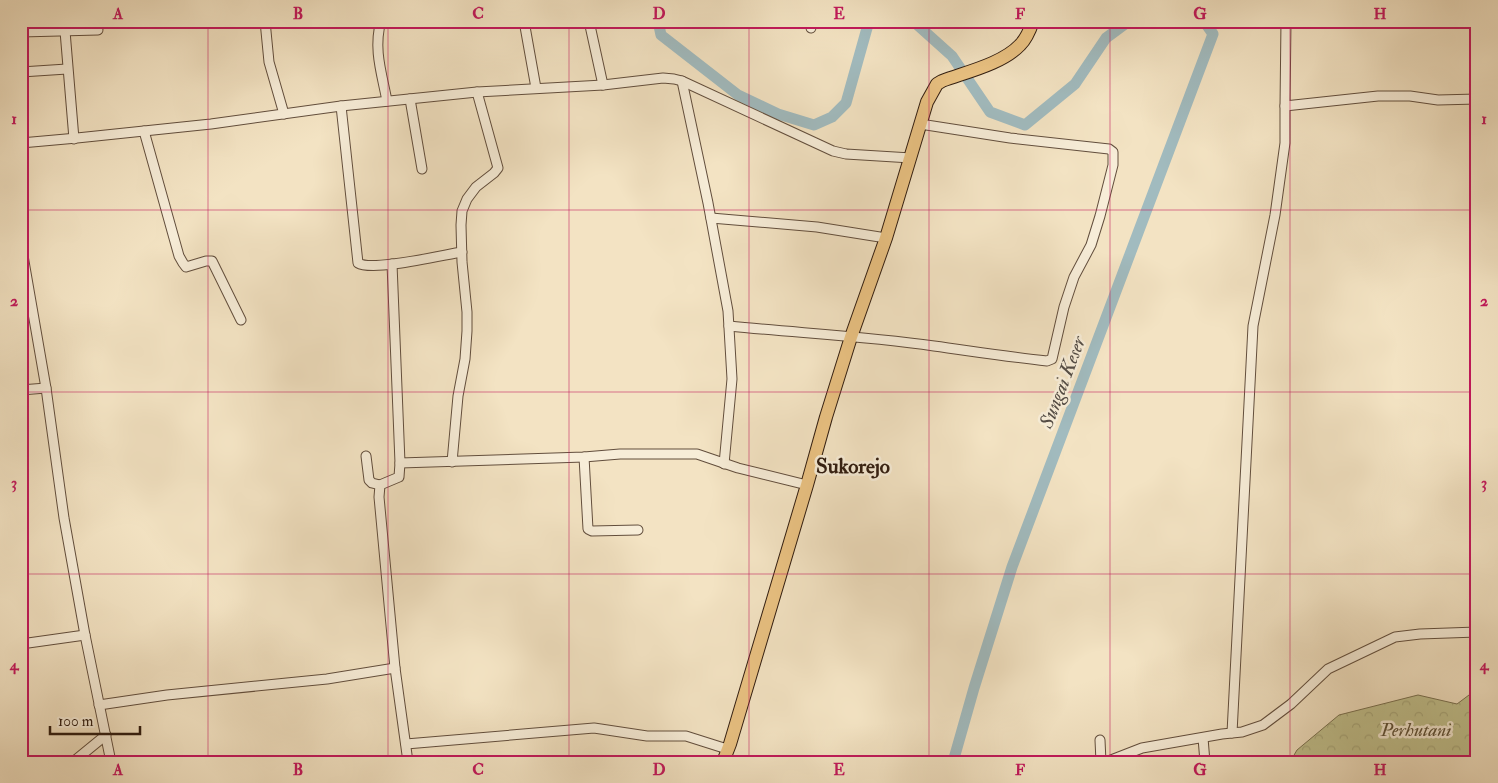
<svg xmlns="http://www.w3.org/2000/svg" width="1498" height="783" viewBox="0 0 1498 783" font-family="'IM FELL Double Pica',serif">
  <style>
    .forest { fill: url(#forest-crowns); stroke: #797050 }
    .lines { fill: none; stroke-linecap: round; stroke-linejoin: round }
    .river { stroke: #a1bbbf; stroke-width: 11 }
    .minor-casing { stroke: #624e3d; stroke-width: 11 }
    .highway-casing { stroke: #311d10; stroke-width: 14 }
    .minor { stroke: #f7edd8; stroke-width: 9 }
    .highway { stroke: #eac282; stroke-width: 12 }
    .grid { fill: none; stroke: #c2185b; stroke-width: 1; stroke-opacity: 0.55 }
    .labels { text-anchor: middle; stroke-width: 5; stroke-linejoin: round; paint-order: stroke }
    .park-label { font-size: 19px; font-style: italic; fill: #5c4f36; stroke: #f7edd8 }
    .water-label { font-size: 20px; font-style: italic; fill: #534c45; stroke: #f7edd8 }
    .quarter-label { font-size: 21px; font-weight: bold; fill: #311d10; stroke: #f7edd8 }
    .neatline { fill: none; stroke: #c2185b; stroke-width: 2 }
    .grid-label { font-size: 16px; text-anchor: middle; font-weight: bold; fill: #c2185b }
  </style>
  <defs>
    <pattern id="forest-crowns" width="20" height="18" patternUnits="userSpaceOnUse" patternTransform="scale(1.25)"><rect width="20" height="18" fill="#c1c28f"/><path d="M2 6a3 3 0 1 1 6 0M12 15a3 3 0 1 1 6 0" fill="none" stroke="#a6a67a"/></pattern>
  </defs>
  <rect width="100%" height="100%" fill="#f3e3c3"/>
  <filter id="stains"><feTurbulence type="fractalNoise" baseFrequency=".004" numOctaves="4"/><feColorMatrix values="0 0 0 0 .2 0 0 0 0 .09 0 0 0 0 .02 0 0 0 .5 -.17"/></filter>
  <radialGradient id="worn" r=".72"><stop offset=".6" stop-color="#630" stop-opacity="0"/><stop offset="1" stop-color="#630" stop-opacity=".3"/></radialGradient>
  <path class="forest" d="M1477,689V762H1290L1297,750L1339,715L1418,695L1457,704Z"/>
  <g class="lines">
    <g class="river">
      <path d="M658,21L661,35L738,95L778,114L814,125L832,117L846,103L869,21"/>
      <path d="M913,21L952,56L990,112L1025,125L1075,84L1106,38L1129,21"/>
      <path d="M953,762L974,688L1012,567L1213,34L1204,21"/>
    </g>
    <g class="minor-casing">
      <g id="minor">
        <path d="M265,21L269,62L284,114"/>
        <path d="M381,21C373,49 382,74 387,101"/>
        <path d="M524,21L536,88"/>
        <path d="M589,21L603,85"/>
        <path d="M810,21L811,28"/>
        <path d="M1286,21L1285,106L1378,96H1410L1438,100L1477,99"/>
        <path d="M65,31L74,139"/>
        <path d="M21,32L98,30"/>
        <path d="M21,72L67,69"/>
        <path d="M682,81L708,203L728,311L732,379L724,464"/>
        <path d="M410,99L422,169"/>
        <path d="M341,106L358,263C372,272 443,255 462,252"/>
        <path d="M144,131L179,256L183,263L186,267L206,261H212L241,320"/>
        <path d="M21,143L77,138L211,124L341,106L477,92L603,85L663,78L674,79L682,81L833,151L846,154L911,158"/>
        <path d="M711,218L817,227L886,238"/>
        <path d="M21,244L46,388L64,518L85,635L111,762"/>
        <path d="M392,264L400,463L584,457L620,454H697L738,468L807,485"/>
        <path d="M729,326C797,333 866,336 934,346C971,351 1009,357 1047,361L1052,359L1064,307L1074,277L1091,245L1100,216L1113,165V152L1109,149L1010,138L920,124"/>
        <path d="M21,390L46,388"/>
        <path d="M366,456L369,480L372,483L380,485"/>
        <path d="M584,457L588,529L592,531L638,530"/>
        <path d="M452,462L458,396L465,359L467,331V312L462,262L461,225L462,211L467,199L476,187L494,173L498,168L477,92"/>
        <path d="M400,463L399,477L380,485L379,497L395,668L408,762"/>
        <path d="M21,644L85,635"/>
        <path d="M99,705L167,695L327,679L395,668"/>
        <path d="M1232,733L1253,326L1275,215L1285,143V106"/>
        <path d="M1203,738L1205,762"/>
        <path d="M1100,740L1101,762"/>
        <path d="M406,744L594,728L647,736H686L727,749"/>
        <path d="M73,762L106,735"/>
        <path d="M1106,762L1142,748L1222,734L1242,732L1263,725L1291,704L1328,669L1395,637L1420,634L1477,632"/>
      </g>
    </g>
    <g class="highway-casing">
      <path id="highway" d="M723,762L730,744L807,485L826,417L851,337L886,238L927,102L937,84L942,81C966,72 1002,64 1020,45C1027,38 1030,30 1033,21"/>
    </g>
    <use href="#minor" class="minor"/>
    <use href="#highway" class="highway"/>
  </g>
  <path class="grid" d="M208,21V762M388,21V762M569,21V762M749,21V762M929,21V762M1110,21V762M1290,21V762M21,210H1477M21,392H1477M21,574H1477"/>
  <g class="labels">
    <g class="park-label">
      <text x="1416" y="736">Perhutani</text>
    </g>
    <g class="water-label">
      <text transform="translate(1062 382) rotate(-69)" y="7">Sungai Keser</text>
    </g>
    <g class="quarter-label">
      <text x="853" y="473">Sukorejo</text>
    </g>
  </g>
  <rect width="1498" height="783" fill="none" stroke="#f3e3c3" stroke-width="55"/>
  <path d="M50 726v8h90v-8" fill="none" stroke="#311d10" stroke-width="2.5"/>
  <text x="58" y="726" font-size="15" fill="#311d10" stroke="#f7edd8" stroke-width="4" paint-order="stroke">100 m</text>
  <rect x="28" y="28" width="1442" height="728" class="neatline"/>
  <g class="grid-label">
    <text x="118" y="19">A</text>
    <text x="298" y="19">B</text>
    <text x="478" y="19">C</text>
    <text x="659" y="19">D</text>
    <text x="839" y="19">E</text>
    <text x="1020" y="19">F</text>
    <text x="1200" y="19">G</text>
    <text x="1380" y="19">H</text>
    <text x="14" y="124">1</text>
    <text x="1484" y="124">1</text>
    <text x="14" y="306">2</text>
    <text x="1484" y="306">2</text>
    <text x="14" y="488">3</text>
    <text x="1484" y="488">3</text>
    <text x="14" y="670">4</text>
    <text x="1484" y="670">4</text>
    <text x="118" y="775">A</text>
    <text x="298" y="775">B</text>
    <text x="478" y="775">C</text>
    <text x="659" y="775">D</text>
    <text x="839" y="775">E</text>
    <text x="1020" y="775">F</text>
    <text x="1200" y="775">G</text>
    <text x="1380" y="775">H</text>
  </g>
  <rect width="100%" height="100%" filter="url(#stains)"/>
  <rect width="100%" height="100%" fill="url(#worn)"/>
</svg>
